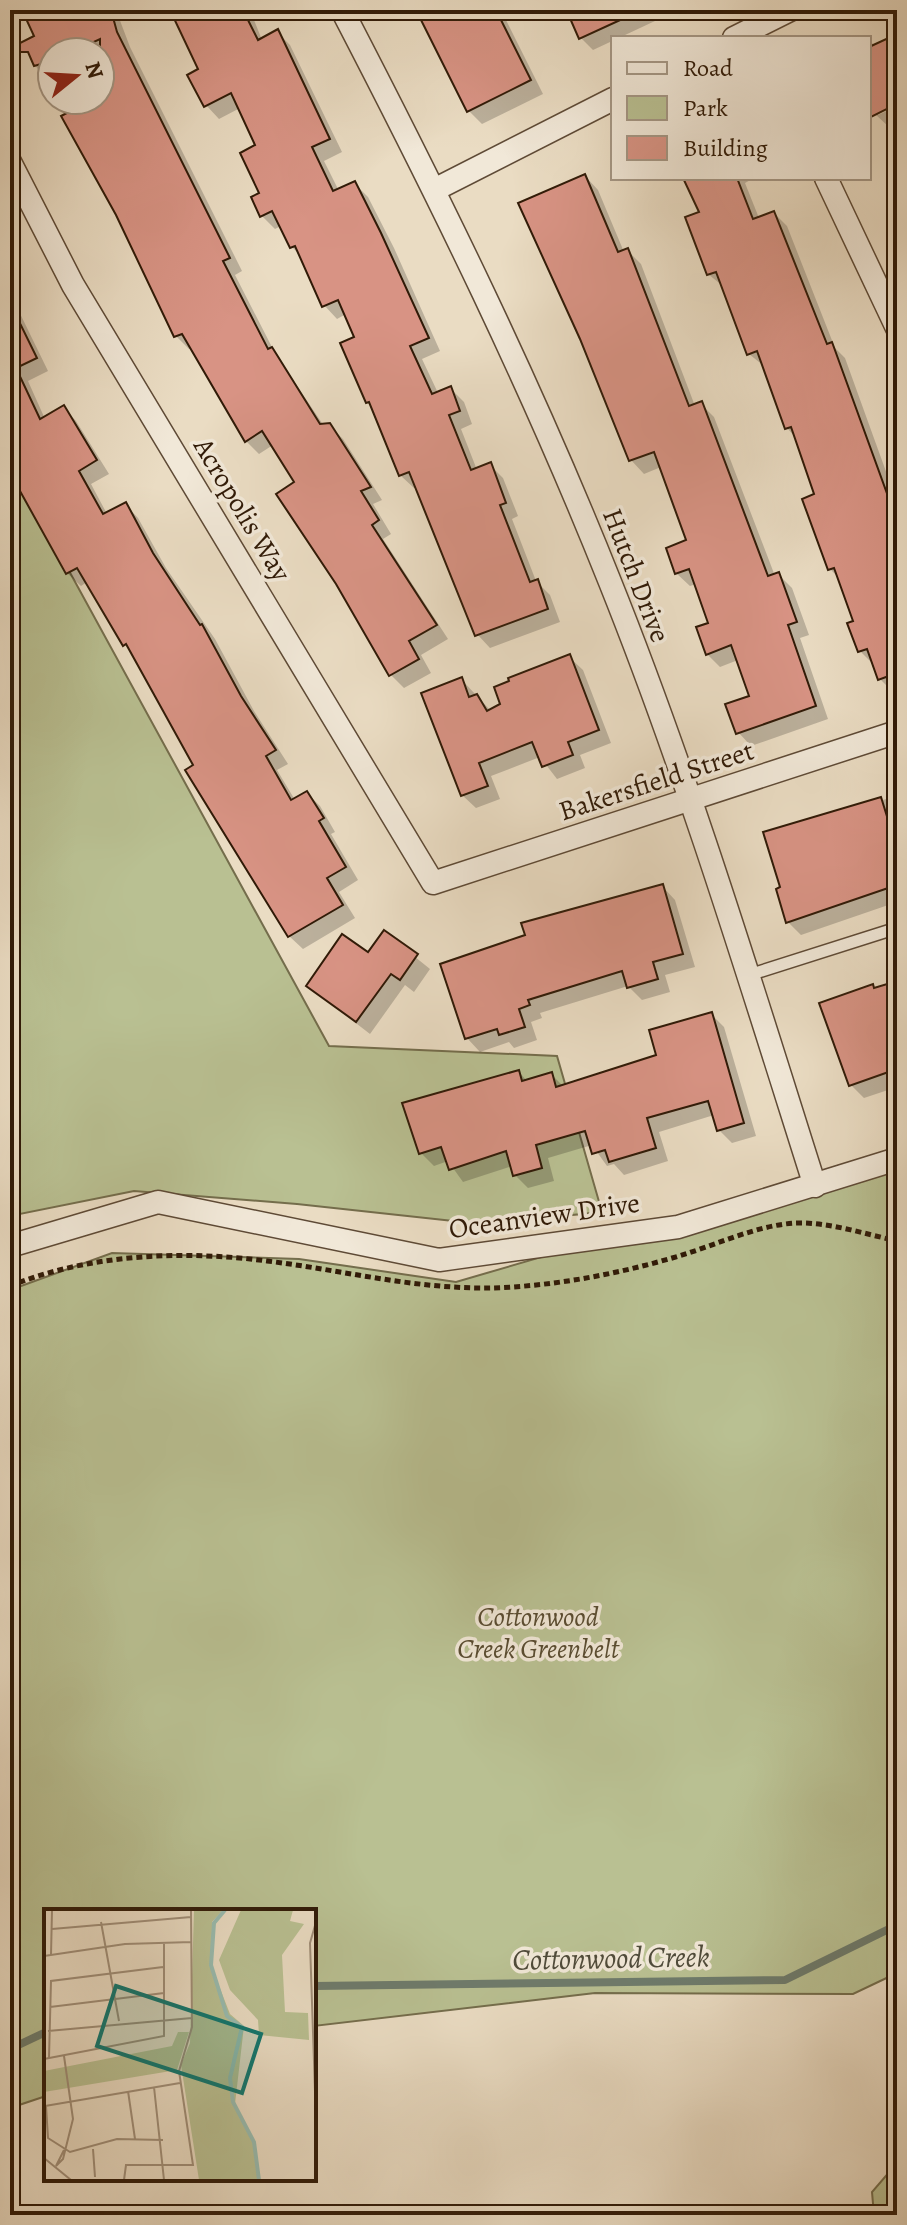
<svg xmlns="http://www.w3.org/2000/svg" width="907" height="2225" viewBox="0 0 907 2225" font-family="Alegreya,serif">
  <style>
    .green { fill: #b9c092; stroke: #746d4c; stroke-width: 2 }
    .shadow { fill: #0003 }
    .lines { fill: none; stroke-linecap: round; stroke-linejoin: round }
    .stream { stroke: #6e7b6c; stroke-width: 8 }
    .building { fill: #d89384; stroke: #301a07; stroke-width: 2 }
    .lane-casing { stroke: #5e4a36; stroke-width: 14 }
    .street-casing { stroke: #5e4a36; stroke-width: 25 }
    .path { stroke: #301a07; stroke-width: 5; stroke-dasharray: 6 4; stroke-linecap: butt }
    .lane { stroke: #f1e8d8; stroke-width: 11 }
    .street { stroke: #f1e8d8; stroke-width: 22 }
    .labels { text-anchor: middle; stroke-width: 7; stroke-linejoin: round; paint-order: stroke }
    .street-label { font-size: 28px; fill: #301a07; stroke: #f1e8d8 }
    .park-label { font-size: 28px; font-style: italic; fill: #594c31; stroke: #f1e8d8 }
    .water-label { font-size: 30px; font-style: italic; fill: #4f4b3a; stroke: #f1e8d8 }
    .inset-river { fill: none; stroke: #98bcb0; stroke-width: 4 }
    .inset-road { fill: none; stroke: #a08e78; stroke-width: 2 }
    .view { fill: #0f766e; fill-opacity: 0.15; stroke: #0f766e; stroke-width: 4 }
    .inset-edge { fill: none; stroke: #301a07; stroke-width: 4 }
  </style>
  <rect width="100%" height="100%" fill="#eadcc3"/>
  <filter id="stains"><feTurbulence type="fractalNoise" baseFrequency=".0025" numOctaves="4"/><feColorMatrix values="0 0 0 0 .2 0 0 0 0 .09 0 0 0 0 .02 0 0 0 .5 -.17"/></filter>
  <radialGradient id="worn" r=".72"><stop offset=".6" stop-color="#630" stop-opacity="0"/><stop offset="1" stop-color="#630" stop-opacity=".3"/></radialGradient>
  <g class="green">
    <path d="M10,463L329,1046L557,1056L602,1212L481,1224L297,1204L134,1191L15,1215L10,1206Z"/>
    <path d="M897,1153V1973L853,1994L595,1993L314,2026V1911H46V2096L10,2108V1290L112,1253L299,1259L456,1282Z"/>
    <path d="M897,2163V2215H874L872,2192Z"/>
  </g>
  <g class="shadow">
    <path d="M25,10H116L130,47L242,271L235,275L275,353L324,426L329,425L343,439L382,500L373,504L391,534L383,539L448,639L421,655L431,673L404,688L391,675L337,583L297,483L273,445L259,454L246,441L192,348L189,349L176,336L82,100H100V52H52L50,81L37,68L26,43L37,37Z"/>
    <path d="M172,10H250L262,40L277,32L290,45L342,152L324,161L339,191L354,183L368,197L394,248L440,351L422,359L438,393L450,388L464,402L472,424L461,429L477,470L490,465L503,478L518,516L512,519L536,581L550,595L560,622L490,648L477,634L417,487L414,488L400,475L374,407L368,402L357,338L346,314L337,319L324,305L303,258L292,247L281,226L275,229L262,216L258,146L240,108L219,119L206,105L201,70Z"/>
    <path d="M420,10H517L519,14L506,20L543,94L482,124L469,111Z"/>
    <path d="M584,10H650L655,21L593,50L581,38Z"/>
    <path d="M897,36V102L878,111V115L897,106V123L889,127L875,114L869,100V40L875,46Z"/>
    <path d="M585,176L598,190L624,252L628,251L641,264L695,406L701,404L714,417L775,576L779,575L792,588L809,635L800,638L828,719L751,746L738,732L752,697L738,660L720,667L707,654L711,624L696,584L690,586L676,573L688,542L661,467L644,474L631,460L521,204Z"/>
    <path d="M685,178H754L745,183L759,218L774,213L787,226L835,348L845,358L897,502V691L893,692L880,679L873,664L860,651L856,622L840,579L830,569L816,496L796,438L787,428L764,366L749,354L724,287L708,274L702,213Z"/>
    <path d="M10,293L48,371L28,381L45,419L63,407L76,421L109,474L91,484L107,514L125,504L138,518L166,568L215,639L254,711L288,764L277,770L295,800L307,793L320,806L335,832L331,834L358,880L339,892L355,918L303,949L289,936L133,653L87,582L81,586L67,573L10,473Z"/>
    <path d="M569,657L583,670L611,743L580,755L585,768L557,779L540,757L491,776L500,799L476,808L462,795L461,679L491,711Z"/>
    <path d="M897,796V902L801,935L788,922L783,889L765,833Z"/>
    <path d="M662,886L675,900L695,967L665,975L670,992L642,1000L628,986L540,1013L542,1018L531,1022L537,1040L514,1048L509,1042L480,1052L467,1038L442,965Z"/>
    <path d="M384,932L430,969L414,992L405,985L370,1034L308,986L368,955Z"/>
    <path d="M897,983V1087L864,1098L851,1085L872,986L876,989Z"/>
    <path d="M711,1014L724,1027L756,1136L732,1143L719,1130L714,1115L659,1132L668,1161L624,1175L614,1164L607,1166L592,1145L548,1158L554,1181L528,1188L515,1175L512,1166L463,1182L448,1161L434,1166L421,1153L519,1072L527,1081L551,1074L564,1087L659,1056Z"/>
  </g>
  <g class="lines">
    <g class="stream">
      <path d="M314,1986L785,1980L897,1925"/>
      <path d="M10,2049L46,2032"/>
    </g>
  </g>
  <g class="building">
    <path d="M22,10H111L117,32L230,258L223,261L268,349L272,347L320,424L330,423L371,487L361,491L379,520L372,525L437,625L409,641L419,659L389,676L336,584L276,494L294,482L262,431L245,442L182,334L174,337L116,215L61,116L92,100H100V39L72,52H52V61L34,66L28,52H10V48L34,36Z"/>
    <path d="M170,10H243L258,40L278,29L330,139L312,147L333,191L355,181L381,233L429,338L410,346L432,394L451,386L460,411L449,415L471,470L491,462L506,503L500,505L530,582L538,579L548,609L475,636L409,472L399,476L369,402L366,403L340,343L354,337L338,300L322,307L295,246L290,248L272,211L260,217L251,197L259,193L240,153L255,145L231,93L204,107L187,75L198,69Z"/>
    <path d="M416,10H496L531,80L467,112Z"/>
    <path d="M583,10H642L579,39L569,16Z"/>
    <path d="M897,34V104L869,118V47Z"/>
    <path d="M585,174L618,252L628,248L689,406L702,401L768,576L779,572L797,622L788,625L816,706L736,734L725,704L749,696L731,645L706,655L696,627L708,623L689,569L675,574L666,548L686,540L654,452L629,461L580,339L518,203Z"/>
    <path d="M683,178H737L753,219L774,211L827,344L832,342L897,521V673L878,680L867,649L858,652L847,623L853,621L834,568L828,570L802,499L814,494L791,427L785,429L757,351L747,355L716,272L707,275L685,217L699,212Z"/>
    <path d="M10,303L37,358L16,368L40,419L64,405L97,460L79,471L103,514L126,502L153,553L200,625L202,624L241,696L276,750L266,756L291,800L307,791L324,818L319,821L346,867L327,878L343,905L288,937L185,770L193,765L126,644L123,646L77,568L66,574L10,473Z"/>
    <path d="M570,654L599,730L568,742L573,755L542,767L532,742L479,763L488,786L461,796L421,693L462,677L469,697L477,694L487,711L500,704L494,687L509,681L508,678Z"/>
    <path d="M881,797L897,849V885L786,923L776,889L780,887L763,832Z"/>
    <path d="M663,884L683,954L653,962L658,979L627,988L622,971L528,1000L530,1005L519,1009L525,1027L499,1035L497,1029L465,1039L440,964L525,935L521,923Z"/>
    <path d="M384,930L418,954L400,980L391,974L356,1022L306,986L342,934L368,952Z"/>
    <path d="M897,981V1069L849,1086L819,1003L873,984L874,988Z"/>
    <path d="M712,1012L744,1123L717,1131L708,1101L647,1118L656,1148L609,1162L605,1150L592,1154L585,1131L536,1145L542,1168L513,1176L506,1151L449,1170L441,1147L419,1154L402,1103L519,1070L522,1081L552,1072L556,1087L656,1055L649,1030Z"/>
  </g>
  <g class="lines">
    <g class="lane-casing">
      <path id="lane" d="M749,975L897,928"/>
    </g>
    <g class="street-casing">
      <g id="street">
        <path d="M342,10C439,197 532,386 610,582C689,779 751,984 815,1186"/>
        <path d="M734,38L790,10"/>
        <path d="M10,162L73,285L433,883L897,732"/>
        <path d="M826,178L897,328"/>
        <path d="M436,189L613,99"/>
        <path d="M10,1246L158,1202L439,1260L678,1227L897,1159"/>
      </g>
    </g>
    <path class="path" d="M10,1286C89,1254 183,1250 267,1261C350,1271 428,1293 513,1287C570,1283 625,1272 679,1256C716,1245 757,1225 796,1223C829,1222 865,1234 897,1241"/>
    <use href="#lane" class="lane"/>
    <use href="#street" class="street"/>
  </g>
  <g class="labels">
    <g class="street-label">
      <text transform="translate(243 509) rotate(59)" y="10">Acropolis Way</text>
      <text transform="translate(637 575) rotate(69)" y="10">Hutch Drive</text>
      <text transform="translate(656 780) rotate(-18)" y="10">Bakersfield Street</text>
      <text transform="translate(544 1215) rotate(-8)" y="10">Oceanview Drive</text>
    </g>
    <g class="park-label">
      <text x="538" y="1626">Cottonwood<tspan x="538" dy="32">Creek Greenbelt</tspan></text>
    </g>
    <g class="water-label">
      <text transform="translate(611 1958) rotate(-1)" y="10">Cottonwood Creek</text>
    </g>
  </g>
  <g transform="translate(44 1909)">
    <rect width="272" height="272" fill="#eadcc3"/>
    <path d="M150,1H179L168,13V59L186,105L200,117L191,195L210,233L215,271H155L137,156L146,134ZM197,1H249L246,12L260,15L238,46L241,103L264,104L265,131L215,126L214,111L186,81L175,51ZM134,123H145L133,161L0,183V162L128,137Z" fill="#b9c092"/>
    <path class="inset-river" d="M181,1L170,14L167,56L183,107L198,118L186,169L189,193L210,233L215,271"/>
    <path class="inset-road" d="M57,13L75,112M272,13L266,34L272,212M8,20L147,8M7,46L8,1M0,47L81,35L148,33M6,98L120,84M4,122L148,109M20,147L29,210L19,250L12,257L20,241M5,149L7,72L119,58M0,150L120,127V33M110,178L120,271M84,182L91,230M1,197L136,174M2,197L4,229L26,243L73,230L119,231M49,240L51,268M0,249L27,271M80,271L82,256H149L135,162L148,118L147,1"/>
    <path class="view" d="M72,77L217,125L198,184L53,137Z"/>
    <rect width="272" height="272" class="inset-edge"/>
  </g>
  <rect width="907" height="2225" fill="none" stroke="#eadcc3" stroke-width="40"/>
  <rect x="12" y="12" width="883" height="2201" fill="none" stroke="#301a07" stroke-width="4"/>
  <rect x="20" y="20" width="867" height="2185" fill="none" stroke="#301a07" stroke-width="2"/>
  <rect x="611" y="36" width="260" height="144" fill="#f1e8d8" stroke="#a49684" stroke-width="2"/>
  <rect x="627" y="62" width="40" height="12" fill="#f1e8d8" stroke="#a49684" stroke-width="2"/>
  <text x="683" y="76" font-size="24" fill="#301a07">Road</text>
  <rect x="627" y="96" width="40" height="24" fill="#b9c092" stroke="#a49684" stroke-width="2"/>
  <text x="683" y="116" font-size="24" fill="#301a07">Park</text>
  <rect x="627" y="136" width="40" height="24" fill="#d89384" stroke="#a49684" stroke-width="2"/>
  <text x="683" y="156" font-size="24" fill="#301a07">Building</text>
  <g transform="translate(76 76) rotate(72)"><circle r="38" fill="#f1e8d8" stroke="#a49684" stroke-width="2"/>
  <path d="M0-6L14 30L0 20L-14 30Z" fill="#8f2418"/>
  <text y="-12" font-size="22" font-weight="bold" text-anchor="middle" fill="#301a07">N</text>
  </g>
  <rect width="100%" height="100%" filter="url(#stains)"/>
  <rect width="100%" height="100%" fill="url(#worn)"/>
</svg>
